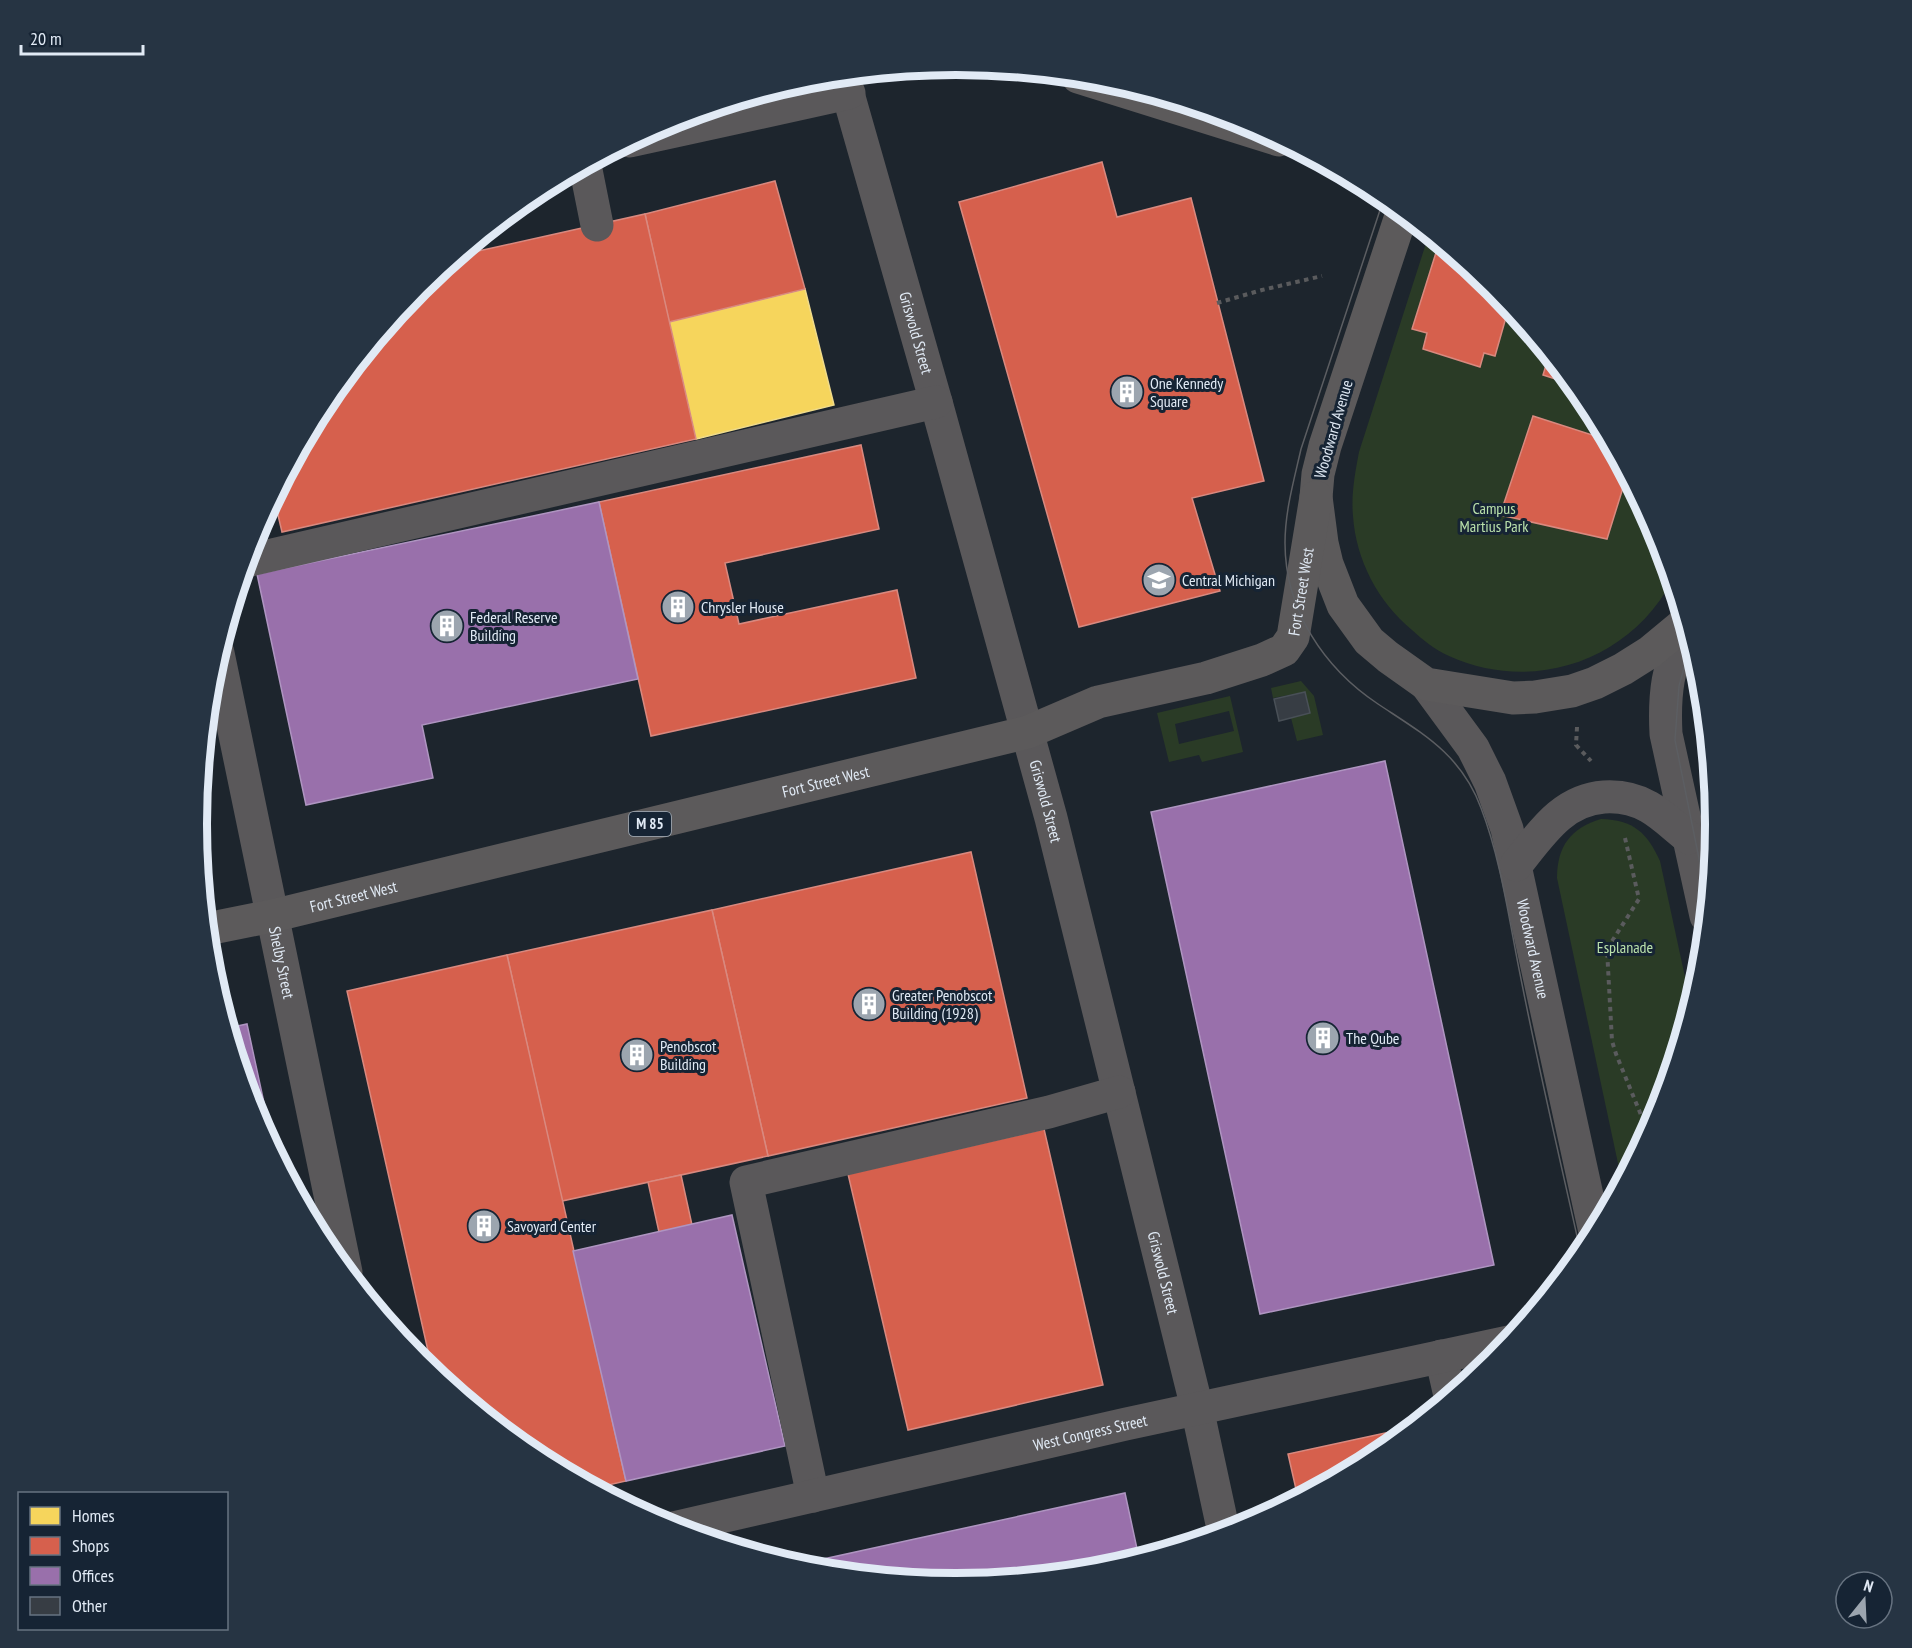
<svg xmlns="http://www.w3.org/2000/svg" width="1912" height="1648" viewBox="0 0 1912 1648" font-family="'PT Sans Narrow',sans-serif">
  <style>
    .green { fill: #2a3b26; fill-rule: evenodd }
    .homes { fill: #f6d55c; stroke: #f0db8a; stroke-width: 1.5 }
    .shops { fill: #d6604d; stroke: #d9897f; stroke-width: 1.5 }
    .offices { fill: #9970ab; stroke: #af95c1; stroke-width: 1.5 }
    .building { fill: #373d44; stroke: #495057; stroke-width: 1.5 }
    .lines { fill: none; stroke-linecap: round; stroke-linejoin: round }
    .path { stroke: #5a5b5d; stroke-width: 4; stroke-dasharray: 4.5 4.5; stroke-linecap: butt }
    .minor { stroke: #5a585a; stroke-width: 33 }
    .major { stroke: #5c5a5b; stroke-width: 33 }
    .tram { stroke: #5c5e62; stroke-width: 1.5 }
    .labels { text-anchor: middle; stroke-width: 6; stroke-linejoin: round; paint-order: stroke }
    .shield { fill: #162434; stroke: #a4afbb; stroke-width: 1.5 }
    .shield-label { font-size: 15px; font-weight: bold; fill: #e1eaf5 }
    .street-label { font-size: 16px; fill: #e1eaf5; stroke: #162434 }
    .poi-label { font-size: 16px; fill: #e1eaf5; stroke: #162434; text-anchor: start }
    .park-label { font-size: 16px; fill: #bae1ab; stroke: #162434 }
    .rim { fill: none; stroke: #e1eaf5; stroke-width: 8 }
  </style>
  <rect width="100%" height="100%" fill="#1d252d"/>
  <g class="green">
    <path d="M1429,234L1493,287L1588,402L1658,534L1672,581C1629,661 1533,694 1449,656C1435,650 1423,640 1412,630C1378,602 1356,560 1353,516C1351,495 1355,473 1359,452Z"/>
    <path d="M1301,681L1314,696L1323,735L1297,741L1291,718L1310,713L1305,692L1273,698L1271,688Z"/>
    <path d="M1230,696L1243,752L1202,762L1199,755L1169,762L1157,713ZM1229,711L1234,731L1179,744L1175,724Z"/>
    <path d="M1601,819C1634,820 1647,833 1660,861L1691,1005L1658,1115L1622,1182L1557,878C1557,846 1571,828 1601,819Z"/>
  </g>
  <path class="homes" d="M805,289L834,405L696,439L669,322Z"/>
  <g class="shops">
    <path d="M1102,162L1117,217L1191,198L1264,481L1192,498L1220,591L1079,627L959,202Z"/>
    <path d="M775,181L805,289L669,322L645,214Z"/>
    <path d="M645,214L696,439L282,532L274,498H273L325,402L419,287L456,256Z"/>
    <path d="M1439,243L1493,287L1509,307L1495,356L1484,353L1480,367L1423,349L1427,333L1412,329Z"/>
    <path d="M1549,355L1574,385L1543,375Z"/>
    <path d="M1533,416L1608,440L1627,475L1607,539L1500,515Z"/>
    <path d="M861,445L879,529L725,563L739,624L897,590L916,678L651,736L599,502Z"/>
    <path d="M971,852L1027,1098L768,1156L712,910Z"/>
    <path d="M712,910L768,1156L562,1201L507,955Z"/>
    <path d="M507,955L626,1481L595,1488L534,1455L433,1373L347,991Z"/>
    <path d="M1044,1129L1103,1385L908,1430L848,1174Z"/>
    <path d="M681,1175L692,1225L659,1232L648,1182Z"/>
    <path d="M1413,1427L1378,1456L1298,1498L1288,1454Z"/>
  </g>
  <g class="offices">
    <path d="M599,502L638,679L422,725L433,778L306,805L257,574Z"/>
    <path d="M1385,761L1494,1265L1260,1314L1151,812Z"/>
    <path d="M247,1024L275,1154L254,1114L228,1028Z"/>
    <path d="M732,1215L785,1446L626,1481L573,1251Z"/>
    <path d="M1125,1493L1139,1558L1104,1569L956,1583L807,1569L796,1565Z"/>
  </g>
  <path class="building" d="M1305,692L1310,713L1279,721L1274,699Z"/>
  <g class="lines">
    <g class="path">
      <path d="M1217,303L1262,290L1322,276"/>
      <path d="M1577,727L1576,745L1591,761"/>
      <path d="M1625,838L1639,899L1607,949L1612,1041L1616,1054L1648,1132"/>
    </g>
    <g class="minor">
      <path id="s1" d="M843,76L936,402L1051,818L1197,1408L1224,1533"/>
      <path d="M630,141L849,93"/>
      <path d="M585,165L597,225"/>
      <path d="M246,561L936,402"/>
      <path d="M1687,629C1667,663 1664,696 1666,734L1706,916"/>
      <path id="s2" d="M218,653L346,1272"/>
      <path id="s3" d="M1426,684L1473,748L1490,782L1507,829L1595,1232"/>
      <path d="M1516,865C1541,834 1562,800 1604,797C1620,796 1635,799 1649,807C1663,815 1676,828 1689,838"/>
      <path d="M1441,1356L1450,1396"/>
      <path d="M813,1496L746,1182L1049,1112L1119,1092"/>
      <path id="s4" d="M673,1528L1126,1424L1509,1342"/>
    </g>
    <g class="major">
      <path d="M1078,77L1279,140"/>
      <path d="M1402,213L1325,446L1318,474L1316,497L1322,543L1327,564L1343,605L1369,641L1388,657L1426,684L1513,698L1535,697L1572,691L1595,683L1623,669L1650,652L1685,623"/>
      <path id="s5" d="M207,929L272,916L1028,732L1098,702L1206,678L1262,660L1284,650L1293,637L1316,497"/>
    </g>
    <g class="tram">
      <path d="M1384,198L1301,449C1294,480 1285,511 1285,543C1285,610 1324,668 1378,704C1423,734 1461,754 1481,808C1502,862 1510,927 1522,984C1540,1075 1561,1164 1581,1254"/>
      <path d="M1691,643L1679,686L1675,740L1708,903"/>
    </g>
  </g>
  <defs>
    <g id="building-disc" transform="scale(1.725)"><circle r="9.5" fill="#9ca5af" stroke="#162434"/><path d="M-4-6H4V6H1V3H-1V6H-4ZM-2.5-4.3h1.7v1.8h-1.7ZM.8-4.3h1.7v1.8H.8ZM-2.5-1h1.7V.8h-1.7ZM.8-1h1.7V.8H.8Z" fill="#fff"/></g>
    <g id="university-disc" transform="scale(1.725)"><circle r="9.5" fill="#9ca5af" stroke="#162434"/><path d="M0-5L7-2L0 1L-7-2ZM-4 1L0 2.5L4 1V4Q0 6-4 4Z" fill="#fff"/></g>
  </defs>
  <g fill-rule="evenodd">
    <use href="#building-disc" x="1127" y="392"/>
    <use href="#university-disc" x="1159" y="580"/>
    <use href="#building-disc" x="678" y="607"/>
    <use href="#building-disc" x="447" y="626"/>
    <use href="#building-disc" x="869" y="1004"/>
    <use href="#building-disc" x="1323" y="1038"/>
    <use href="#building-disc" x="637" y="1055"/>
    <use href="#building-disc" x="484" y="1226"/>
  </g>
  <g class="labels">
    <rect class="shield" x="629" y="812" width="42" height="24" rx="4.5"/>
    <g class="shield-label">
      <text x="650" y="829">M 85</text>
    </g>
    <g class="street-label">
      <text dy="6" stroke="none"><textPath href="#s1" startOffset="267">Griswold Street</textPath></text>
      <text transform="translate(1333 429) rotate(-74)" y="6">Woodward Avenue</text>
      <text dy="6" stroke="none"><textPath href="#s5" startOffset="1176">Fort Street West</textPath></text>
      <text dy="6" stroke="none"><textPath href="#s5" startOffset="636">Fort Street West</textPath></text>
      <text dy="6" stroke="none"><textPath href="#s1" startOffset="753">Griswold Street</textPath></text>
      <text dy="6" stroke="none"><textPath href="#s5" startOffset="150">Fort Street West</textPath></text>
      <text dy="6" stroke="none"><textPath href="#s3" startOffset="290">Woodward Avenue</textPath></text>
      <text dy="6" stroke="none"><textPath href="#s2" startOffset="316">Shelby Street</textPath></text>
      <text dy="6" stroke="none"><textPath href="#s1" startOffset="1239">Griswold Street</textPath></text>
      <text dy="6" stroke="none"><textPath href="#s4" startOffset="428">West Congress Street</textPath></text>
    </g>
    <g class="poi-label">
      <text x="1150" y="389">One Kennedy<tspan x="1150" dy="18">Square</tspan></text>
      <text x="1182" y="586">Central Michigan</text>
      <text x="701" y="613">Chrysler House</text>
      <text x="470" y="623">Federal Reserve<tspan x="470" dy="18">Building</tspan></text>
      <text x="892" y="1001">Greater Penobscot<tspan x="892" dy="18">Building (1928)</tspan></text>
      <text x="1346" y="1044">The Qube</text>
      <text x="660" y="1052">Penobscot<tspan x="660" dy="18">Building</tspan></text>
      <text x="507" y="1232">Savoyard Center</text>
    </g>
    <g class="park-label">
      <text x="1494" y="514">Campus<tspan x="1494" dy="18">Martius Park</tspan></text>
      <text x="1625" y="953">Esplanade</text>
    </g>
  </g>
  <path d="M0 0H1912V1648H0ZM207 824a749 749 0 1 1 1498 0a749 749 0 1 1-1498 0Z" fill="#263443" fill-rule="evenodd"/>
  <path class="rim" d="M207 824a749 749 0 1 1 1498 0a749 749 0 1 1-1498 0Z"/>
  <rect x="18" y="1492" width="210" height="138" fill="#162434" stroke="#677381" stroke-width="1.5"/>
  <rect x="30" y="1507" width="30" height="18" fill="#f6d55c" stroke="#677381" stroke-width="1.5"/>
  <text x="72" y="1522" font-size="18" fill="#e1eaf5">Homes</text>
  <rect x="30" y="1537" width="30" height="18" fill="#d6604d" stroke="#677381" stroke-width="1.5"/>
  <text x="72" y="1552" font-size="18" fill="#e1eaf5">Shops</text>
  <rect x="30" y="1567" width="30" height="18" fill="#9970ab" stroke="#677381" stroke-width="1.5"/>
  <text x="72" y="1582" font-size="18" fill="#e1eaf5">Offices</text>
  <rect x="30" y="1597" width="30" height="18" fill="#373d44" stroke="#677381" stroke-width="1.5"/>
  <text x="72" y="1612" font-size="18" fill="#e1eaf5">Other</text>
  <g transform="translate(1864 1600) rotate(18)"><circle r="28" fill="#162434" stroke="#677381" stroke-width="1.5"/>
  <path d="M0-4.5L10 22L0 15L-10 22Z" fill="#9ca5af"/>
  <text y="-9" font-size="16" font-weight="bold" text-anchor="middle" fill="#e1eaf5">N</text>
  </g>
  <path d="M21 45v9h122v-9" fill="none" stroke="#e1eaf5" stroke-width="3"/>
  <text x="30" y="45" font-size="18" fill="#e1eaf5" stroke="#162434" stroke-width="4.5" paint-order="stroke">20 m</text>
</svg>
